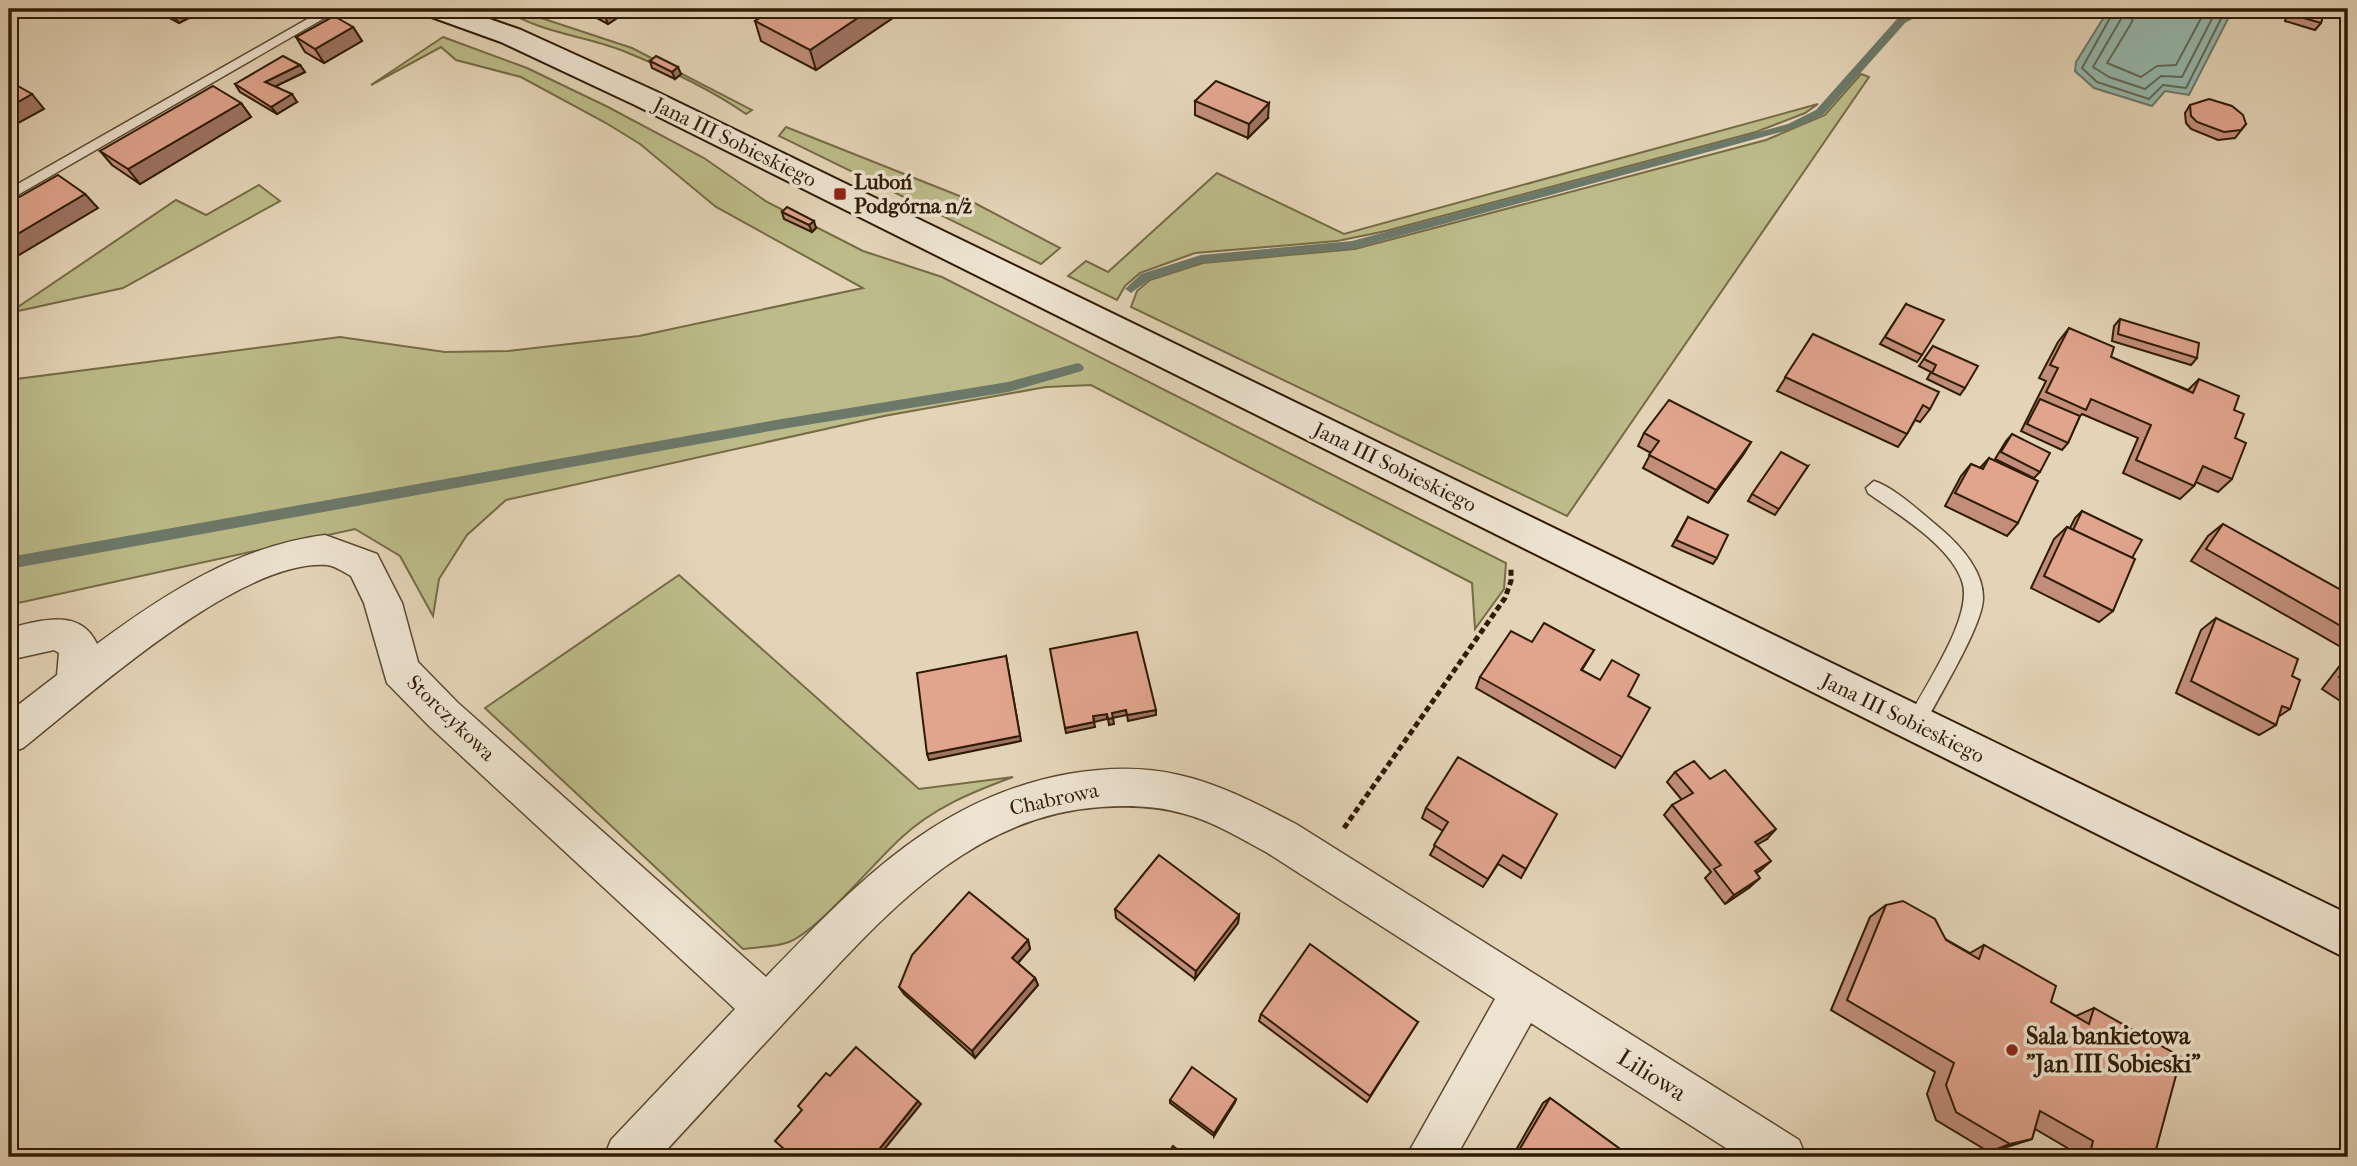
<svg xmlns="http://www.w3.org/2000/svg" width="2357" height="1166" viewBox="0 0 2357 1166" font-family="'IM FELL French Canon',serif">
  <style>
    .green { fill: #bcbb89; stroke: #766b46; stroke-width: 2 }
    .water { fill: #95b8ad; stroke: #6c7969; stroke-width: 2 }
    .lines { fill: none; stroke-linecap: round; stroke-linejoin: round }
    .shore { stroke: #626a58; stroke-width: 2 }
    .stream { fill: #6c7969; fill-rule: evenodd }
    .lane-casing { stroke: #5c4931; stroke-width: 3 }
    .street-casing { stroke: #5c4931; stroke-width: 3 }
    .secondary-casing { stroke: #2f1b04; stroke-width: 4 }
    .path-far1 { stroke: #2f1b04; stroke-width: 3.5; stroke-dasharray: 4.5 2.5; stroke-linecap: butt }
    .path { stroke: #2f1b04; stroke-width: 5; stroke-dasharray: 6 3.5; stroke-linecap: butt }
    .lane { fill: #ede3d0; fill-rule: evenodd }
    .street { fill: #ede3d0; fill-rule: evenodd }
    .secondary { fill: #ede3d0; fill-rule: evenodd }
    .wall { fill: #c28e7a; stroke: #2f1b04; stroke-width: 2 }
    .shaded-wall { fill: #9e7463; stroke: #2f1b04; stroke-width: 2 }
    .building { fill: #e1a58e; stroke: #2f1b04; stroke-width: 2 }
    .poi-dot { fill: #8f2418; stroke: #ede3d0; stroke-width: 2.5 }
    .labels { text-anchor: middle; stroke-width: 7; stroke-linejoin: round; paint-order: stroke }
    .street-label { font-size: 21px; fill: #2f1b04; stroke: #ede3d0 }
    .poi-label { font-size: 21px; font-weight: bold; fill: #2f1b04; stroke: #ede3d0; text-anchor: start }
    .near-poi-label { font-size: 24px; font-weight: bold; fill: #2f1b04; stroke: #ede3d0; text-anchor: start }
    .near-street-label { font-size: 24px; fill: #2f1b04; stroke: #ede3d0 }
  </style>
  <rect width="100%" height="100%" fill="#e4d4b7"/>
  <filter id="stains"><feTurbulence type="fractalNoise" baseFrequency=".00286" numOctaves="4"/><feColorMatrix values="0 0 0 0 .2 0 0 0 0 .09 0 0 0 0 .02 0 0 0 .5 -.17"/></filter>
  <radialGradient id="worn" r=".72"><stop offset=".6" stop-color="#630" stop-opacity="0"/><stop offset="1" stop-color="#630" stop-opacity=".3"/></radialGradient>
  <g class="green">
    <path d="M504,9H514L632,48L752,110L746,114C709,88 663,67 621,50C584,36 538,32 504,9Z"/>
    <path d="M443,37L527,68L608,107L704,158L767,202L863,251L942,277L1506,563L1504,589L1475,629L1472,583L1091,385L1046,387L884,416L506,500L467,535L439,579L433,616L400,556L355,529L9,605V380L340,337L445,352L508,351L639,336L863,288L716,207L640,144L606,123L521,77L456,60L441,47L371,85Z"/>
    <path d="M1861,74L1869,77L1567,516L1131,307L1137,291L1150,280L1203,263L1355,249L1766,140L1825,115Z"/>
    <path d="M1818,104L1805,113L1756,132L1386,231L1337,241L1195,253L1140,273L1125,286L1117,300L1068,276L1086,261L1108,272L1217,173L1344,234Z"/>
    <path d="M786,127L967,199L1060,248L1041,264L779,136Z"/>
    <path d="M259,185L280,201L123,288L9,313L176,200L206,215Z"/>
    <path d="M679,575L919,789L1013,777C972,792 933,808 901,838C875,861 815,935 786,943C773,947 757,947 743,949L485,708Z"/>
  </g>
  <path class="water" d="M2109,9H2233L2189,95L2165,91L2152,106L2094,88L2075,71L2076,62Z"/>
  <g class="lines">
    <g class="shore">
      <path d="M2115,9L2082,68L2097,82L2149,99L2163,85L2186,88L2226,9"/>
      <path d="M2123,9L2121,19L2093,67L2109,77L2145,89L2161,76L2182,77L2217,9"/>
      <path d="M2134,9L2132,22L2107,63L2141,77L2157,66L2176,65L2206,9"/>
    </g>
    <g class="stream">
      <path d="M1918,9H1930L1905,23L1824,114L1796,128L1352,249L1202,263L1149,280L1131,293L1125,289L1141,274L1201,255L1352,241L1788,124L1816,110L1897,19Z"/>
      <path d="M1078,363L1082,365L1084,368L1082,371L1008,392L776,430L9,569V557L776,420L1008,382Z"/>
    </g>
    <g class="lane-casing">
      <g id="lane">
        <path d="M325,9H340L9,200V189Z"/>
        <path d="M1874,481C1895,488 1918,510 1935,524C1957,542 1984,569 1983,599C1982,628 1936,700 1922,730L1915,732L1908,730L1906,724C1921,690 1975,617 1962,581C1950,545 1897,514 1868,493L1866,488Z"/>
      </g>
    </g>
    <g class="street-casing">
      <path id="street" d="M325,535L377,554L402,603L418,662L457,702L766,977C855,885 936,798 1068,774C1104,768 1142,766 1179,775C1220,784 1259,805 1296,824L1799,1140L1806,1157H1740L1531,1023L1456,1157H1406L1495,999L1266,852C1240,838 1214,822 1185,814C1158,806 1129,805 1101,807C981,815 899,899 822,982C767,1040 714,1099 660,1157H604L611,1140L735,1009L429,726L387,683L364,603L351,576C344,572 335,566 327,565C239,559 90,695 23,748L9,753V712L57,675L59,653L54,650L9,660V628C40,621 80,607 97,644C166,593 239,546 325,535Z"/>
    </g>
    <g class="secondary-casing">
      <path id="secondary" d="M422,9H461L521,30L655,91L2348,914V959L635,105L501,42L426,15Z"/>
    </g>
    <path class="path-far1" d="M375,9L402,16"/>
    <path class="path" d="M1344,828L1505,598L1511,581V567"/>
    <use href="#lane" class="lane"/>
    <use href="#street" class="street"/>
    <use href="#secondary" class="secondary"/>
  </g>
  <g class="wall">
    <path d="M153,9H206L179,23Z"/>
    <path d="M580,9H631L608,24Z"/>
    <path d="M774,9H906L816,70L761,41L755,21Z"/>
    <path d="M973,9H993L985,15Z"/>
    <path d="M2288,9H2323L2321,23L2315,30L2285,21Z"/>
    <path d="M353,27L362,41L324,63L305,52L296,37Z"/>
    <path d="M650,61L681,74L675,79L652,68Z"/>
    <path d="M300,65L305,72L276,86L297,102L277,114L240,92L235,84Z"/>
    <path d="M1195,101L1268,118L1248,138L1195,115Z"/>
    <path d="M241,103L251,117L140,184L112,165L100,151Z"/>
    <path d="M2190,105L2246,124L2235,138L2218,140L2191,129L2186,123L2185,113Z"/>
    <path d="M782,212L816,228L812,232L784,219Z"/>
    <path d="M1906,304L1922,355L1917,362L1880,344Z"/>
    <path d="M2120,319L2197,358L2191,365L2112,341L2114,326Z"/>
    <path d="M2069,328L2111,357L2188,390L2199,379L2234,410L2235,438L2232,479L2218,492L2196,482L2194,486L2180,499L2123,473L2138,438L2082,414L2080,416L2068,443L2062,450L2021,431L2046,381L2039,378L2058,342Z"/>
    <path d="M1813,334L1930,409L1920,422L1915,420L1907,434L1898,447L1777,391Z"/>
    <path d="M1933,346L1965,388L1960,395L1927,379L1931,372L1919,366Z"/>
    <path d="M1644,433L1751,442L1743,455L1708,503L1643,468L1651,453L1638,446Z"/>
    <path d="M2012,434L2040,472L2034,478L1995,459L2006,441Z"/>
    <path d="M1989,458L2018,523L2007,536L1945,506L1961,476L1971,464L1980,468Z"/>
    <path d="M1808,466L1775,515L1748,501L1752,494Z"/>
    <path d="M2082,511L2132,558L2113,611L2099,622L2031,588L2054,539L2067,527L2070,528L2075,518Z"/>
    <path d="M1688,517L1717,558L1713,564L1672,546Z"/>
    <path d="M2223,524L2348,594V651L2191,561L2208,536Z"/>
    <path d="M2216,618L2292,676L2290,709L2278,717L2276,725L2259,735L2176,693L2201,630Z"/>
    <path d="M1532,642L1594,650L1582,670L1628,696L1622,757L1615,768L1476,688L1480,677Z"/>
    <path d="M2348,655V706L2322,689Z"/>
    <path d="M1675,772L1710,779L1767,839L1757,844L1761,870L1756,873L1750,887L1725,904L1705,878L1711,872L1664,815L1672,805L1682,800L1667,782Z"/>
    <path d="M1426,808L1526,869L1521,878L1498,864L1483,887L1430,855L1443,831L1422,818Z"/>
    <path d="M1886,905L1970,953L1984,945L2051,1002L2076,1016L2094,1008L2154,1157H2067L2069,1149L2035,1129L2032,1139L1989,1152L1936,1120L1927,1094L1935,1072L1831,1010L1870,917Z"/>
    <path d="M1115,909L1239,915L1238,923L1195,979L1116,918Z"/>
    <path d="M1028,940L1030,949L1018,963L1035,978L1038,985L975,1058L904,994L899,987Z"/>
    <path d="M1261,1014L1418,1022L1367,1102L1259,1021Z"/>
    <path d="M1550,1098L1631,1157H1512L1543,1103Z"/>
    <path d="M1236,1099L1235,1102L1214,1136L1170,1103V1100Z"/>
  </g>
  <g class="shaded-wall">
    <path d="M168,9H206L179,23Z"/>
    <path d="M617,9H631L608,24L605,16Z"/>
    <path d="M871,9H906L816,70L810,50Z"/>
    <path d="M984,9H993L985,15Z"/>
    <path d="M353,27L362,41L324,63L315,49Z"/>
    <path d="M300,65L305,72L270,89L265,82Z"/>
    <path d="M678,67L681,74L675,79L672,72Z"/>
    <path d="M32,94L44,109L9,128V107Z"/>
    <path d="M292,94L297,102L277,114L271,107Z"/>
    <path d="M241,103L251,117L140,184L128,169Z"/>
    <path d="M1269,103L1268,118L1248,138L1249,124Z"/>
    <path d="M85,194L98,208L9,261V239Z"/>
    <path d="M814,221L816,228L812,232L809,225Z"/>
    <path d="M1751,442L1743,455L1708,503L1716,490Z"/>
    <path d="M1006,656L1021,741L929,760L927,754Z"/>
    <path d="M1126,710L1127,715L1112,718V713Z"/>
    <path d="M1156,710V715L1128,721L1127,715Z"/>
    <path d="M1107,714V719L1094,722L1093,716Z"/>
    <path d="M1113,718L1114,724L1109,725L1108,719Z"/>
    <path d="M1094,722L1095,727L1066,733L1065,728Z"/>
    <path d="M1776,829L1767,839L1746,851L1755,842Z"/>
    <path d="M1771,861L1761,870L1745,880L1755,871Z"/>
    <path d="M1760,878L1750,887L1725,904L1734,895Z"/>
    <path d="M1239,915L1238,923L1195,979L1196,971Z"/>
    <path d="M1028,940L1030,949L1015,966L1012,958Z"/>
    <path d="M1035,978L1038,985L975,1058L972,1051Z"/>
    <path d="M1236,1099L1235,1102L1214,1136V1133Z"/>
    <path d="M918,1101L921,1104L878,1157H873Z"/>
    <path d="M2032,1139L2010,1146L1989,1152L2010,1144Z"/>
  </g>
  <g class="building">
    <path d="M591,9H617L605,16Z"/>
    <path d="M774,9H871L810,50L755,21Z"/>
    <path d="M2292,9H2325L2321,23L2290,14Z"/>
    <path d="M334,16L353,27L315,49L296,37Z"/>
    <path d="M283,56L300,65L265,82L292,94L271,107L235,84Z"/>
    <path d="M656,56L678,67L672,72L650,61Z"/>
    <path d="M9,81L32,94L9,107Z"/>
    <path d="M1216,81L1269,103L1249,124L1195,101Z"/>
    <path d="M213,86L241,103L128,169L100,151Z"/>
    <path d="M2209,99L2232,106L2243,115L2246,124L2241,130L2224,132L2197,122L2191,116L2190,105Z"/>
    <path d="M58,175L85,194L9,239V203Z"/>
    <path d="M787,207L814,221L809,225L782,212Z"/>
    <path d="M1906,304L1944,320L1922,355L1885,337Z"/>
    <path d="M2120,319L2199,343L2197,358L2118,334Z"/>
    <path d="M2069,328L2114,347L2111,357L2193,393L2199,379L2239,396L2234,410L2244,414L2235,438L2246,443L2232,479L2203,466L2194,486L2136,460L2151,425L2091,399L2086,410L2046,392L2058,368L2050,365Z"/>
    <path d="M1813,334L1939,392L1930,409L1923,405L1907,434L1785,377Z"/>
    <path d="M1933,346L1978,366L1965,388L1932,373L1936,365L1924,359Z"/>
    <path d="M2040,399L2080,416L2068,443L2027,424Z"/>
    <path d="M1669,400L1751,442L1716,490L1649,455L1659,441L1644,433Z"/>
    <path d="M2012,434L2050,453L2040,472L2001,452Z"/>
    <path d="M1781,452L1808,466L1779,509L1752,494Z"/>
    <path d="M1989,458L2038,481L2018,523L1955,493L1971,464L1983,469Z"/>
    <path d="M2082,511L2142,540L2132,558L2073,530Z"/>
    <path d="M1688,517L1728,535L1717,558L1676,540Z"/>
    <path d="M2223,524L2348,594V630L2206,549Z"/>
    <path d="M2067,527L2135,559L2113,611L2044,576Z"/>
    <path d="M2216,618L2298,659L2292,676L2300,680L2290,709L2282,706L2276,725L2191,681Z"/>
    <path d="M1544,623L1594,650L1581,670L1600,680L1612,660L1639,675L1628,696L1650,708L1622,757L1480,677L1511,631L1532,642Z"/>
    <path d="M1137,632L1156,710L1127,715L1126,710L1112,713L1113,718L1108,719L1107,714L1093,716L1094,722L1065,728L1050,649Z"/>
    <path d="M1006,656L1020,736L927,754L917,673Z"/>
    <path d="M2348,666V684L2339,677Z"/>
    <path d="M1458,757L1557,814L1526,869L1503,855L1488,879L1434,845L1448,822L1426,808Z"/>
    <path d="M1694,761L1710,779L1725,770L1776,829L1755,842L1771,861L1755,871L1760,878L1734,895L1714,869L1721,865L1672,805L1693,793L1675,772Z"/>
    <path d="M1159,855L1239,915L1196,971L1115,909Z"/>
    <path d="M969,892L1028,940L1012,958L1035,978L972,1051L899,987L912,955Z"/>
    <path d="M1903,901L1935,919L1946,940L1979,959L1984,945L2056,986L2051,1002L2089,1024L2094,1008L2181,1057L2154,1157H2089L2093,1141L2040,1111L2032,1139L2010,1144L1956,1112L1946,1085L1954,1063L1847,1000L1886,905Z"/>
    <path d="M1310,944L1418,1022L1370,1096L1261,1014Z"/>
    <path d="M856,1047L918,1101L873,1157H793L775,1141L802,1110L798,1106L826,1073L830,1076Z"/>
    <path d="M1192,1067L1236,1099L1214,1133L1170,1100Z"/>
    <path d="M1550,1098L1631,1157H1515Z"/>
    <path d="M1173,1146L1187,1157H1166Z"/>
  </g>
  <g class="poi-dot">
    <rect x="833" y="187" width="14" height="14" rx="3.5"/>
    <circle cx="2012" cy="1050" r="7"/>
  </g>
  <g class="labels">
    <g class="street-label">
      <text transform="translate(735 142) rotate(26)" y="7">Jana III Sobieskiego</text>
      <text transform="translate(1395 467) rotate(26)" y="7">Jana III Sobieskiego</text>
      <text transform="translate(451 718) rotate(44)" y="7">Storczykowa</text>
      <text transform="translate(1903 718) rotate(26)" y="7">Jana III Sobieskiego</text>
      <text transform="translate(1054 799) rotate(-12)" y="7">Chabrowa</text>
    </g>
    <g class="poi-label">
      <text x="854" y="189">Luboń<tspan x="854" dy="24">Podgórna n/ż</tspan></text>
    </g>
    <g class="near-poi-label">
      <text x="2026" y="1044">Sala bankietowa<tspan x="2026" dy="28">"Jan III Sobieski"</tspan></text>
    </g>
    <g class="near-street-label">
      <text transform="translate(1652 1075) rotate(32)" y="8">Liliowa</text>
    </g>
  </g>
  <rect width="2357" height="1166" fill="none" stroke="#e4d4b7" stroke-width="35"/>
  <rect x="10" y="10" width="2336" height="1145" fill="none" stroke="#2f1b04" stroke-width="3.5"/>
  <rect x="18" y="18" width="2322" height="1131" fill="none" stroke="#2f1b04" stroke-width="2"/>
  <rect width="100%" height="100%" filter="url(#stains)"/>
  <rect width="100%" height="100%" fill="url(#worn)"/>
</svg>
